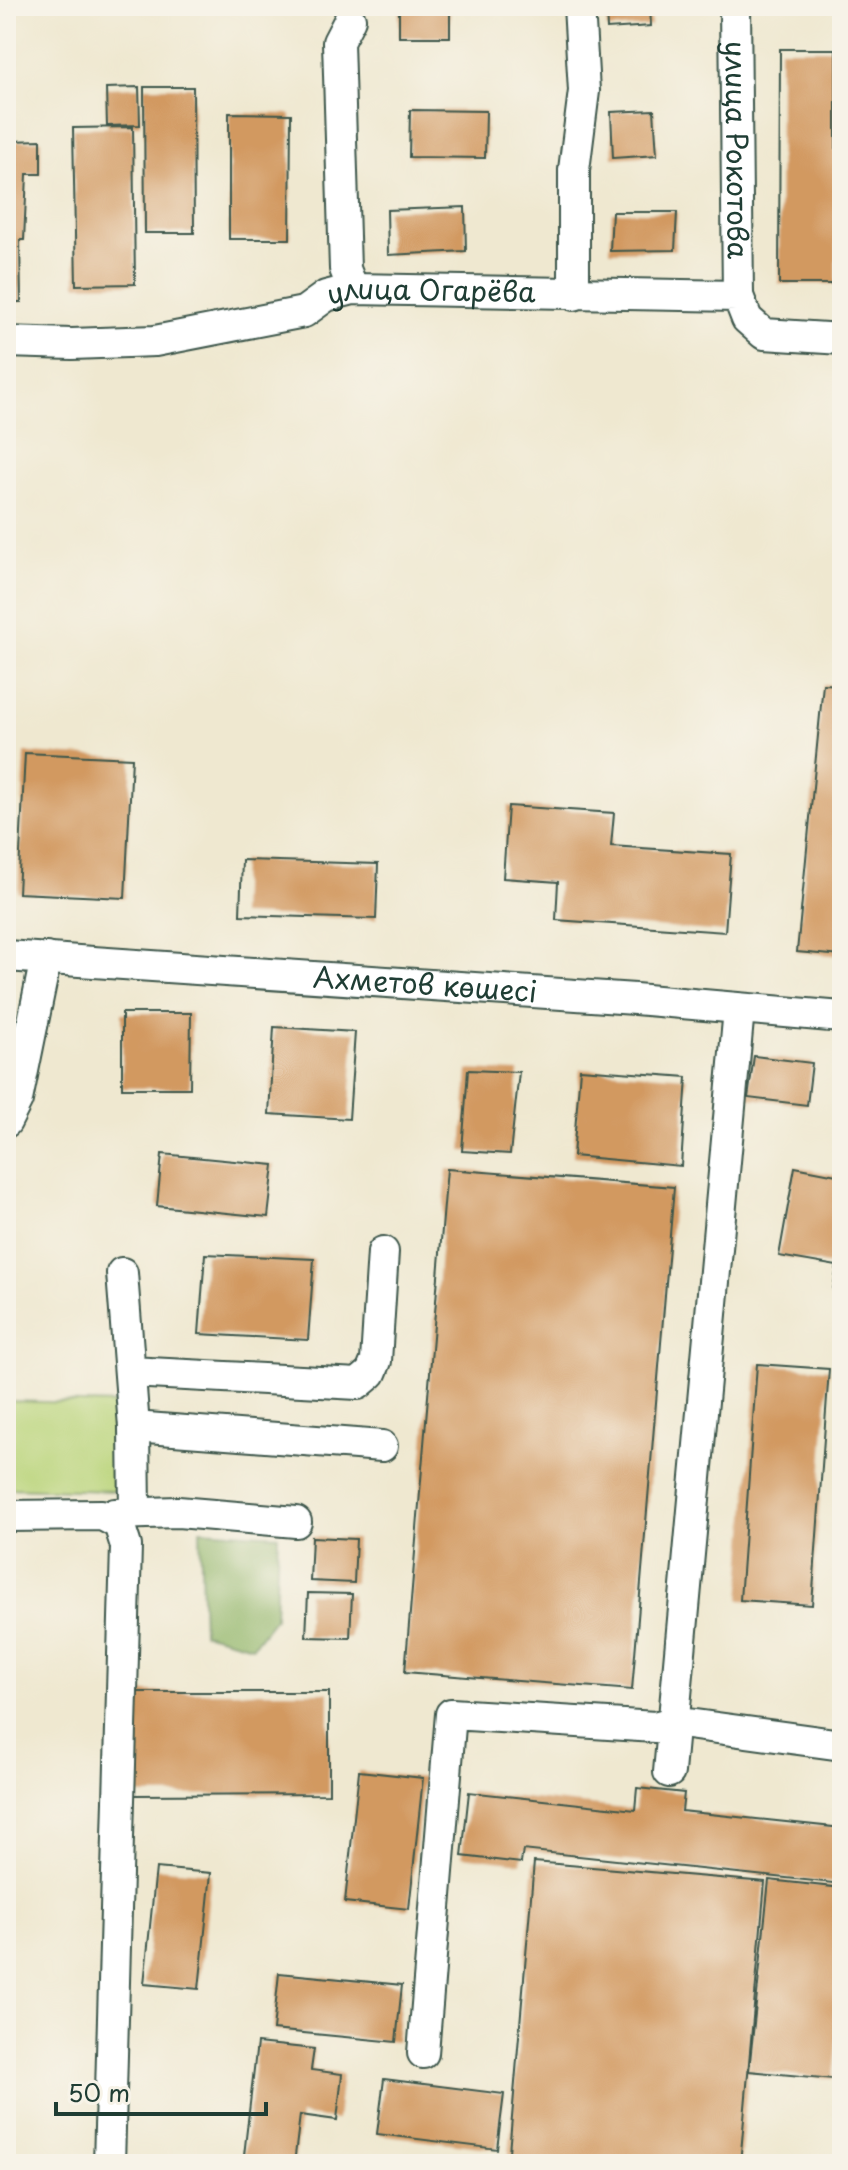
<svg xmlns="http://www.w3.org/2000/svg" width="848" height="2170" viewBox="0 0 848 2170" font-family="'Playpen Sans',sans-serif">
  <style>
    .green { fill: #b9d479; stroke: #6c8856; stroke-width: 2 }
    .forest { fill: #92b669; stroke: #587a4e; stroke-width: 2 }
    .building { fill: #d29960 }
    .lines { fill: none; stroke-linecap: round; stroke-linejoin: round }
    .minor-casing { stroke: #3e574b; stroke-width: 34 }
    .minor { stroke: #fff; stroke-width: 30 }
    .labels { text-anchor: middle; stroke-width: 8; stroke-linejoin: round; paint-order: stroke }
    .street-label { font-size: 28px; fill: #1f3d34; stroke: #f7f3e8 }
  </style>
  <rect width="100%" height="100%" fill="#f7f3e8"/>
  <filter id="ink" filterUnits="userSpaceOnUse"><feTurbulence type="fractalNoise" baseFrequency=".0125" numOctaves="2"/><feDisplacementMap in="SourceGraphic" scale="16" xChannelSelector="R" yChannelSelector="G"/><feConvolveMatrix kernelMatrix="1 2 1 2 8 2 1 2 1" color-interpolation-filters="sRGB"/></filter>
  <filter id="wash" filterUnits="userSpaceOnUse"><feTurbulence type="fractalNoise" baseFrequency=".006" numOctaves="4" result="noise"/><feDisplacementMap in="SourceGraphic" scale="32" xChannelSelector="R" yChannelSelector="G"/><feGaussianBlur stdDeviation="1.8" result="paint"/><feColorMatrix in="noise" values="0 0 0 0 0 0 0 0 0 0 0 0 0 0 0 0 0 1.4 0 .05"/><feComposite in="paint" operator="in"/></filter>
  <g filter="url(#wash)">
    <rect width="100%" height="100%" fill="#efe8d0"/>
    <path class="green" d="M6,1401L117,1404L114,1491L6,1488Z"/>
    <path class="forest" d="M200,1530L278,1535L275,1618L253,1646L203,1633Z"/>
    <g id="blocks">
      <g class="building">
        <rect x="399" y="6" width="51" height="31"/>
        <path d="M606,6H650L651,26L607,29Z"/>
        <path d="M780,49H836V284H779Z"/>
        <path d="M139,87L140,125L107,126L106,88Z"/>
        <path d="M144,87H193L194,233H145Z"/>
        <path d="M410,110L486,111L485,158L409,157Z"/>
        <path d="M654,110L657,155L613,158L611,112Z"/>
        <path d="M229,113L291,114L290,239H229Z"/>
        <path d="M133,127L135,284L76,285L73,128Z"/>
        <path d="M6,128H11V141L41,140V174H27L24,240H20L21,302H6Z"/>
        <path d="M465,207L466,251L388,255L387,210Z"/>
        <path d="M612,212H677L675,250L610,251Z"/>
        <path d="M823,684L842,685V956L797,952Z"/>
        <path d="M25,753L132,758L125,898L18,893Z"/>
        <path d="M508,806L614,813L611,846L731,854L725,932L556,920L558,882L503,878Z"/>
        <path d="M242,860L378,864L376,919L240,915Z"/>
        <path d="M6,1006L11,1007L9,1060H6Z"/>
        <path d="M122,1013H191L190,1088H122Z"/>
        <path d="M274,1027L355,1032L349,1119L269,1114Z"/>
        <path d="M754,1056L812,1063L807,1105L748,1098Z"/>
        <path d="M580,1069L687,1077L681,1166L573,1156Z"/>
        <path d="M468,1070L519,1072L510,1154L462,1151Z"/>
        <path d="M162,1154L274,1165L268,1217L157,1206Z"/>
        <path d="M795,1167L842,1176V1291L833,1290L837,1266L779,1256Z"/>
        <path d="M447,1169L674,1187L632,1690L405,1672Z"/>
        <path d="M205,1254L314,1259L308,1340L199,1334Z"/>
        <path d="M757,1364L829,1369L812,1605L740,1600Z"/>
        <path d="M312,1537L356,1539L354,1583L310,1581Z"/>
        <path d="M308,1593L352,1594L350,1638L306,1637Z"/>
        <path d="M134,1692H329V1794L134,1795Z"/>
        <path d="M359,1771L423,1778L409,1909L345,1902Z"/>
        <path d="M637,1788L684,1793L682,1811L842,1828V1884L523,1850L521,1863L462,1856L469,1792L635,1810Z"/>
        <path d="M534,1862L765,1882L740,2164H508Z"/>
        <path d="M156,1868L211,1873L199,1989L144,1984Z"/>
        <path d="M769,1880L842,1888V1993L833,2079L749,2071Z"/>
        <path d="M279,1973L402,1985L396,2042L273,2030Z"/>
        <path d="M257,2043L314,2049L311,2070L342,2074L337,2120L300,2115L294,2164H243Z"/>
        <path d="M384,2079L504,2094L497,2149L377,2134Z"/>
      </g>
    </g>
  </g>
  <g filter="url(#ink)">
    <use href="#blocks" fill-opacity="0" stroke="#3e574b" stroke-width="2"/>
    <g class="lines">
      <g class="minor-casing">
        <g id="minor">
          <path id="s1" d="M735,6L738,296"/>
          <path d="M350,19L338,42L345,269L353,289"/>
          <path d="M574,295V170L584,91L579,6"/>
          <path id="s2" d="M6,342L72,344L155,341L304,312L326,296L353,289L738,296L747,319L764,334L842,339"/>
          <path id="s3" d="M6,956L635,999L842,1017"/>
          <path d="M6,1122L17,1100L46,958"/>
          <path d="M122,1273L134,1427L135,1512"/>
          <path d="M130,1372L358,1384L371,1373L376,1361L383,1252"/>
          <path d="M134,1427L382,1446"/>
          <path d="M115,1514L178,1512L296,1522"/>
          <path d="M6,1516L102,1515L119,1524L126,1546L109,2164"/>
          <path d="M669,1772L739,1009"/>
          <path d="M423,2053L451,1714L655,1727L673,1722L842,1745"/>
        </g>
      </g>
      <use href="#minor" class="minor"/>
    </g>
  </g>
  <g class="labels">
    <g class="street-label">
      <text dy="10" stroke="none"><textPath href="#s1" startOffset="144">улица Рокотова</textPath></text>
      <text dy="10" stroke="none"><textPath href="#s2" startOffset="434">улица Огарёва</textPath></text>
      <text dy="10" stroke="none"><textPath href="#s3" startOffset="420">Ахметов көшесі</textPath></text>
    </g>
  </g>
  <rect width="848" height="2170" fill="none" stroke="#f7f3e8" stroke-width="32"/>
  <path d="M56 2102v12h210v-12" fill="none" stroke="#1f3d34" stroke-width="4"/>
  <text x="68" y="2102" font-size="24" fill="#1f3d34" stroke="#f7f3e8" stroke-width="6" paint-order="stroke">50 m</text>
</svg>
